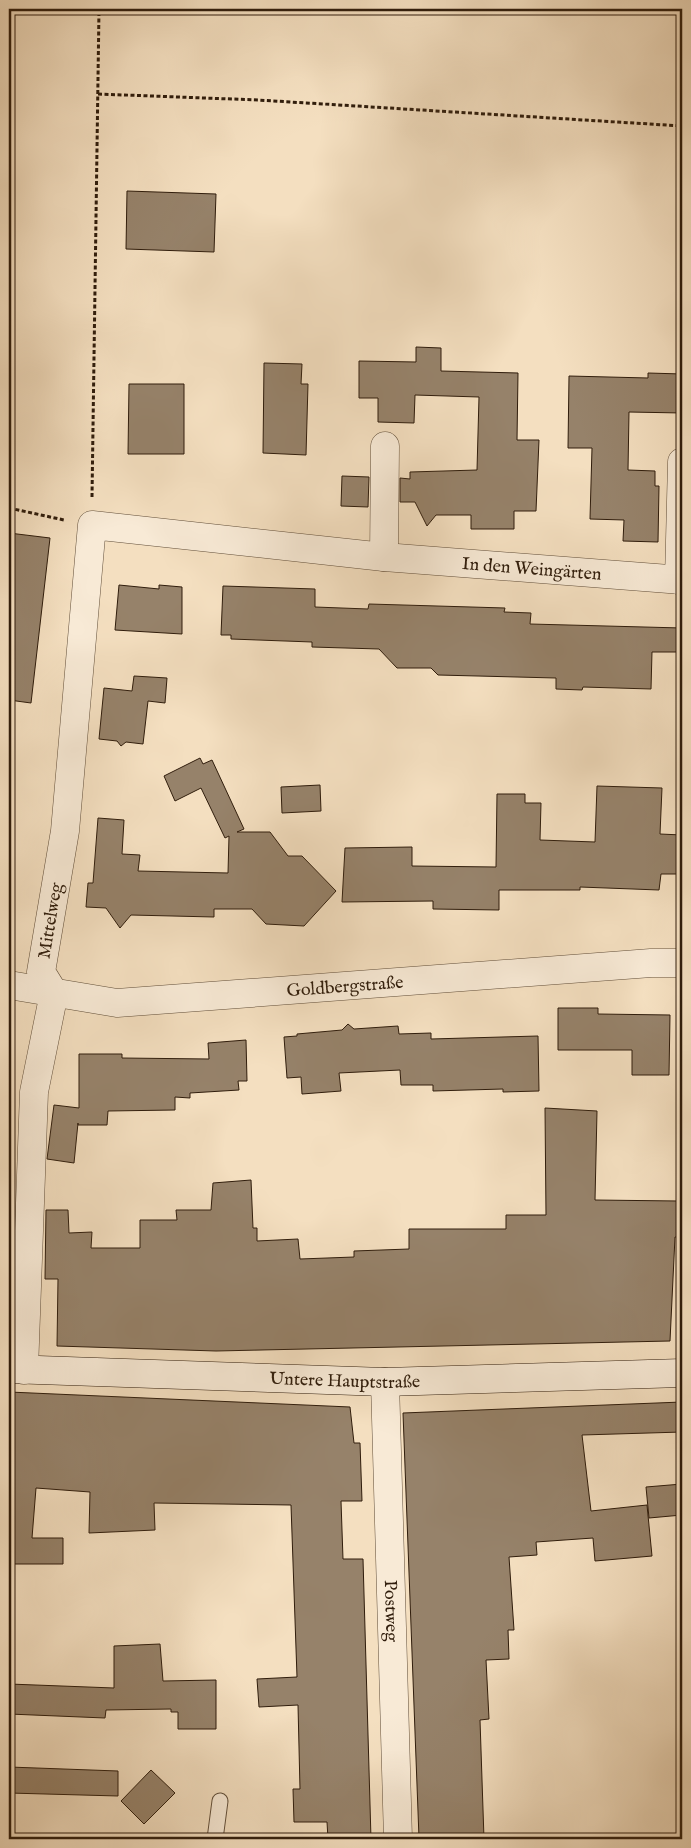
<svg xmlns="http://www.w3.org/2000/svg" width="691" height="1848" viewBox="0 0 691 1848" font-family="'IM FELL English',serif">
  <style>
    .building { fill: #96826a; stroke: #301d0c }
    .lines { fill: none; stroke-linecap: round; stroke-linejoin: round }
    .service-casing { stroke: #614e39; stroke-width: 17 }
    .minor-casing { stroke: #614e39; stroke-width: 29 }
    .tertiary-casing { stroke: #614e39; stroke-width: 29 }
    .secondary-casing { stroke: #301d0c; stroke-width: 29 }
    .path { stroke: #301d0c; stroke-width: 3; stroke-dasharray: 4 2.5; stroke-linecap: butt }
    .service { stroke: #f8ead6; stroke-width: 15 }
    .minor { stroke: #f8ead6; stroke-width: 28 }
    .tertiary { stroke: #f8ead6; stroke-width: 28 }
    .secondary { stroke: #f8ead6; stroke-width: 28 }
    .labels { text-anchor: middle; stroke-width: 4; stroke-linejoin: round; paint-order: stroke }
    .street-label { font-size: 18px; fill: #301d0c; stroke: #f8ead6 }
  </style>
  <rect width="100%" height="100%" fill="#f4dfc0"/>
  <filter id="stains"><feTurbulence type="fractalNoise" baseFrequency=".004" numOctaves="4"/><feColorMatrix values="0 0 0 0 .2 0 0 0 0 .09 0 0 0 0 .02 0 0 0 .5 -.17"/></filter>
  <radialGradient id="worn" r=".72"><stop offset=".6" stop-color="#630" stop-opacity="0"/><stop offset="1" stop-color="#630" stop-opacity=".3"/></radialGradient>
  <g class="building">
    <path d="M127,191L216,194L214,252L126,249Z"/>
    <path d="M416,347L441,348V371L518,373L517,440H539L536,511H514V529H471V515H436L427,526L415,502H400V478L410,479V472L477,470L479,397L415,395L414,423L378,422V398H359V361L416,362Z"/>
    <path d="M264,363L302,364L301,384H308L306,455L263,453Z"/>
    <path d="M648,373L682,374V413L629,412L628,470L655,471V486H659L658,542L623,541L624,520L590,519L592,448H568L569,376L648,378Z"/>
    <path d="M129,384H184V454H128Z"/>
    <path d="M342,476L369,477L368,507L341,506Z"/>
    <path d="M9,533L50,538L31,703L9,700Z"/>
    <path d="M119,585L159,589V585L182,587V634L115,630Z"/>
    <path d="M223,586L315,589V607L368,609L369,604L505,608L504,612L531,613L530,624L682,628V652H652L651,689L583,687L582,690L556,689V678L438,675L431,668H397L379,649L312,647V642L231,639V635H221Z"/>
    <path d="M134,676L167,678L165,703L148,701L143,744L126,742L121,746L117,741L99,739L104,688L132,691Z"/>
    <path d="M200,758L203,764L212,760L244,829L237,832H270L288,856H302L336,891L304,926L266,924L252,909H214V917L131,915L120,928L106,908L86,907L88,883H93L98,818L124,820L122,854L140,855L138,871L228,873L229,836L225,838L201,788L175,801L164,776Z"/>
    <path d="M320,785L321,811L282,813L281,787Z"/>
    <path d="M597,786L662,788L660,834L682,835V874H661L659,890L580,887V890H499V910L433,909V901L342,902L345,848L412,847V866L496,867L497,794H525V803H541L540,840L595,842Z"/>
    <path d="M558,1008H598V1014L670,1015L669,1075H632V1050H558Z"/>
    <path d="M348,1024L354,1029L398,1026L399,1034L431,1033V1039L538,1036L539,1091L503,1092V1089L433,1091V1085H401L400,1070L339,1073L341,1091L302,1094L301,1077L287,1078L284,1037L297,1036V1034L342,1030Z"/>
    <path d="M246,1040L247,1081H238L239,1090L190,1093V1098L175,1097V1110L108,1111L107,1125H78V1123L74,1163L47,1159L54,1105L79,1108V1054H122V1058L209,1059L208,1043Z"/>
    <path d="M545,1108L597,1111L595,1200L678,1201V1203H682V1237H675L670,1341L216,1351L57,1346L58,1279H45L46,1210H68L69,1233L92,1232L91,1248H140V1220H177L176,1210H211L213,1183L251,1180L253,1228H257V1241L298,1239L300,1259L354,1257V1251L409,1249V1229H506V1215H546Z"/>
    <path d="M9,1392L350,1407L354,1443H360L362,1501H341L343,1559H363L371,1839H328L327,1822H294L293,1789H300L298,1705L259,1707L257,1679L297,1677L291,1505L154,1503L155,1530L89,1533L90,1492L36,1488L32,1538H63V1564H9Z"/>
    <path d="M682,1402V1432L582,1435L591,1511L647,1505L652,1556L595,1561L593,1538L536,1542L537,1555L509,1557L514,1630H508L509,1659L486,1660L489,1719L480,1720L484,1839H462V1837L419,1838L403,1413Z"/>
    <path d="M682,1484V1515L649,1518L646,1487Z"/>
    <path d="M160,1644L163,1681L216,1680V1729H178V1712H171V1709L106,1710L105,1718L9,1714V1684L114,1688V1646Z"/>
    <path d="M9,1767L118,1771V1796L9,1793Z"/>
    <path d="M151,1770L175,1793L144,1824L121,1801Z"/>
  </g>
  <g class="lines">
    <g class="service-casing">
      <path id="service" d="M215,1839L220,1801"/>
    </g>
    <g class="minor-casing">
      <g id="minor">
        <path d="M384,557L385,446"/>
        <path d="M679,580L682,462"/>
        <path id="s1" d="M9,985L117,1003L651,963H682"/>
        <path id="s2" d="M24,1370L34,1092L54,993L41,972L65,831L92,525L384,557L682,580"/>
      </g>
    </g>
    <g class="tertiary-casing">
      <g id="tertiary">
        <path id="s3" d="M385,1382L398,1839"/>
      </g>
    </g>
    <g class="secondary-casing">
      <g id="secondary">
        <path id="s4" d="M9,1369L385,1382L682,1373"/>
      </g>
    </g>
    <g class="path">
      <path d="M98,94L258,100L682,126"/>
      <path d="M92,497L99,9"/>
      <path d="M9,508L64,520"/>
    </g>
    <use href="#service" class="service"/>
    <use href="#minor" class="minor"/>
    <use href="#tertiary" class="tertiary"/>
    <use href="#secondary" class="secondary"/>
  </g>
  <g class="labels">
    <g class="street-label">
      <text dy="6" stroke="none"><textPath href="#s2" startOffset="1296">In den Weingärten</textPath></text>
      <text dy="6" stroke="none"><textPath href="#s2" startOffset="456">Mittelweg</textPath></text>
      <text dy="6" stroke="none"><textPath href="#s1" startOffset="338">Goldbergstraße</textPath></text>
      <text dy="6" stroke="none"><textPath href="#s4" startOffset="336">Untere Hauptstraße</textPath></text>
      <text dy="6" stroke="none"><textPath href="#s3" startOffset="229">Postweg</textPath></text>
    </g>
  </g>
  <rect width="691" height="1848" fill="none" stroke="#f4dfc0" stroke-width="30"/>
  <rect x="10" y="10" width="671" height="1828" fill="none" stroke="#301d0c" stroke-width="2.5"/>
  <rect x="15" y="15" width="661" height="1818" fill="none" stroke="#301d0c"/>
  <rect width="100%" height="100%" filter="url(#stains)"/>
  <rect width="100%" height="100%" fill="url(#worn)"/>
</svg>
